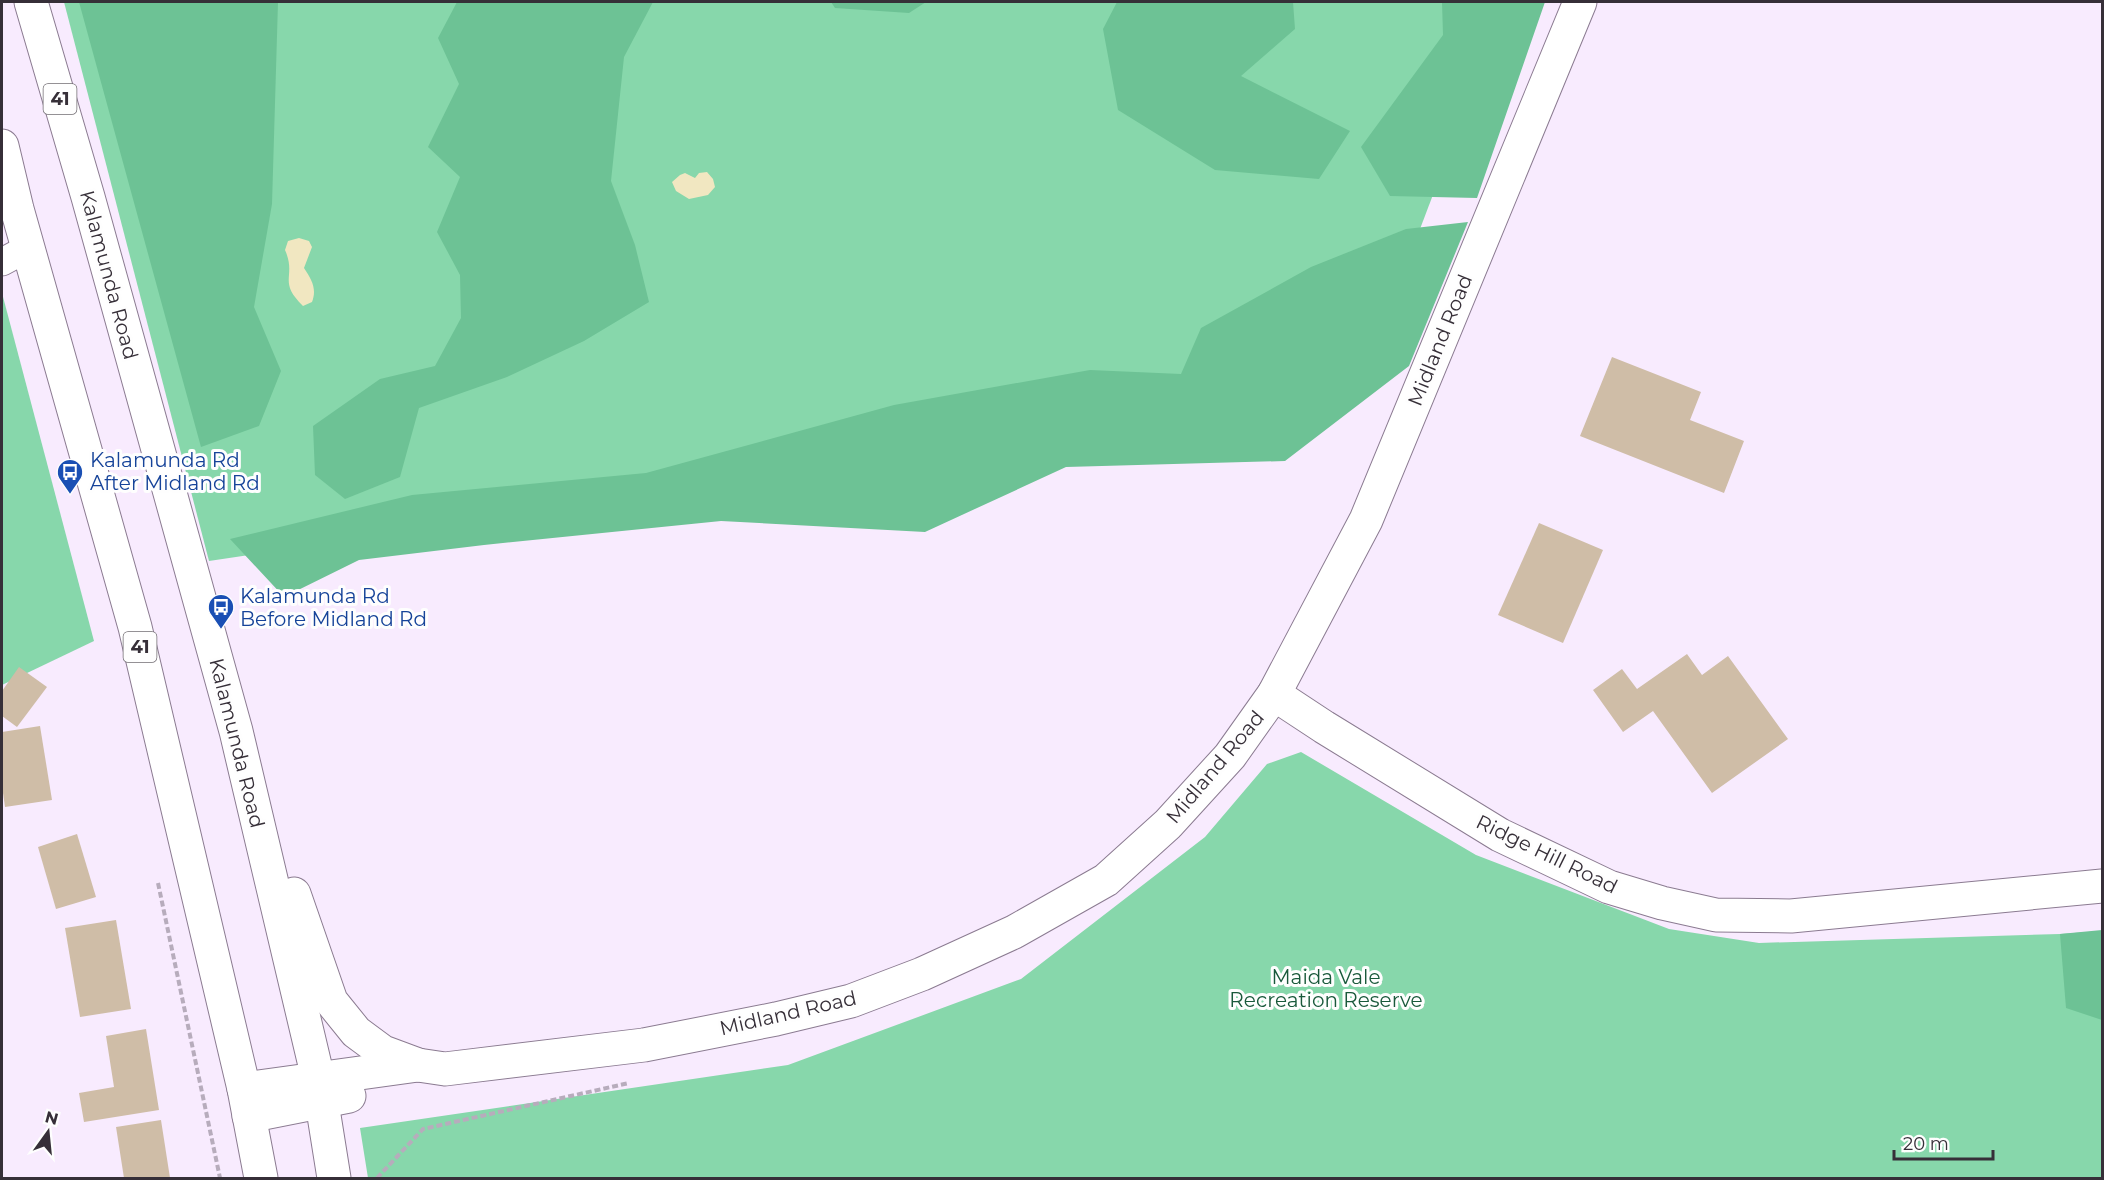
<svg xmlns="http://www.w3.org/2000/svg" width="2104" height="1180" viewBox="0 0 2104 1180" font-family="Montserrat,sans-serif">
  <style>
    .green { fill: #87d7ab }
    .forest { fill: #6dc295 }
    .sand { fill: #f1e7c1 }
    .building { fill: #cfbda7 }
    .lines { fill: none; stroke-linecap: round; stroke-linejoin: round }
    .minor-casing { stroke: #8b7b91; stroke-width: 29 }
    .tertiary-casing { stroke: #8b7b91; stroke-width: 35 }
    .secondary-casing { stroke: #8b7b91; stroke-width: 35 }
    .primary-casing { stroke: #8b7b91; stroke-width: 35 }
    .path { stroke: #b7acbc; stroke-width: 4; stroke-dasharray: 6 3; stroke-linecap: butt }
    .minor { stroke: #fff; stroke-width: 27 }
    .tertiary { stroke: #fff; stroke-width: 33 }
    .secondary { stroke: #fff; stroke-width: 33 }
    .primary { stroke: #fff; stroke-width: 33 }
    .labels { text-anchor: middle; stroke-width: 6; stroke-linejoin: round; paint-order: stroke }
    .shield { fill: #fefefe; stroke: #726d73; stroke-width: 1.5 }
    .shield-label { font-size: 18px; font-weight: bold; fill: #362f38 }
    .street-label { font-size: 20px; fill: #362f38; stroke: #fefefe }
    .transit-label { font-size: 20px; fill: #164399; stroke: #fefefe; text-anchor: start }
    .park-label { font-size: 20px; fill: #19593b; stroke: #fefefe }
  </style>
  <rect width="100%" height="100%" fill="#f8ebfe"/>
  <g class="green">
    <path d="M64,2H1506L1359,390L209,561Z"/>
    <path d="M2,293L94,641L2,685Z"/>
    <path d="M1301,752L1476,855L1669,929L1759,943L2060,934L2102,931V1178H368L360,1128L788,1065L1021,979L1205,837L1267,764Z"/>
  </g>
  <g class="forest">
    <path d="M79,2H278L272,204L254,307L281,371L259,426L201,447Z"/>
    <path d="M457,2H653L624,57L611,181L635,245L649,302L584,341L507,377L419,408L400,477L345,499L315,475L313,426L380,379L435,366L461,318L460,275L437,232L460,177L428,147L459,84L438,38Z"/>
    <path d="M831,2H926L909,13L835,8Z"/>
    <path d="M1117,2H1293L1295,29L1241,76L1350,131L1319,179L1215,170L1118,110L1103,29Z"/>
    <path d="M1442,2H1545L1477,198L1390,196L1361,147L1443,35Z"/>
    <path d="M1468,222L1409,366L1285,461L1066,467L925,532L721,521L484,545L359,560L284,597L230,539L412,495L646,473L894,405L1090,370L1181,374L1201,328L1311,267L1406,229Z"/>
    <path d="M2102,930V1020L2066,1008L2060,934Z"/>
  </g>
  <g class="sand">
    <path d="M707,172L713,179L715,187L708,195L689,199L676,191L672,182L680,175L685,173L695,178L699,173Z"/>
    <path d="M299,238L309,241L312,247L304,268C312,280 317,289 312,302L303,306C277,281 297,277 285,250L288,241Z"/>
  </g>
  <g class="building">
    <path d="M1612,357L1701,392L1690,420L1744,441L1724,493L1580,436Z"/>
    <path d="M1539,523L1603,550L1563,643L1498,615Z"/>
    <path d="M1687,654L1702,675L1728,656L1788,739L1712,793L1653,711L1623,732L1593,690L1622,669L1637,689Z"/>
    <path d="M19,667L47,687L17,727L2,716V691Z"/>
    <path d="M40,726L52,800L5,807L2,786V732Z"/>
    <path d="M77,834L96,897L56,909L38,847Z"/>
    <path d="M116,920L131,1009L80,1017L65,928Z"/>
    <path d="M146,1029L159,1110L84,1122L79,1093L114,1087L106,1036Z"/>
    <path d="M161,1120L170,1178H124L116,1127Z"/>
  </g>
  <g class="lines">
    <g class="minor-casing">
      <path id="minor" d="M2,262L28,248"/>
    </g>
    <g class="tertiary-casing">
      <path id="tertiary" d="M1274,694L1324,727L1500,835L1609,887L1662,903L1716,915L1791,916L2102,886"/>
    </g>
    <g class="secondary-casing">
      <g id="secondary">
        <path d="M244,1089L418,1065L445,1069L644,1045L776,1019L851,1001L922,974L1014,932L1106,880L1168,824L1230,756L1274,694L1366,520L1580,2"/>
        <path d="M249,1116L349,1096"/>
      </g>
    </g>
    <g class="primary-casing">
      <g id="primary">
        <path d="M31,2L88,197L236,731L318,1078L334,1178"/>
        <path d="M2,146L17,209L135,627L244,1089L261,1178"/>
        <path d="M294,894L331,1001L356,1032L383,1052L418,1065"/>
      </g>
    </g>
    <g class="path">
      <path d="M158,883L220,1178"/>
      <path d="M377,1178L423,1129L629,1083"/>
    </g>
    <use href="#minor" class="minor"/>
    <use href="#tertiary" class="tertiary"/>
    <use href="#secondary" class="secondary"/>
    <use href="#primary" class="primary"/>
  </g>
  <defs>
    <g id="bus-pin" transform="scale(1.35)"><path d="M0 17L-7.5 6A9.5 9.5 0 1 1 7.5 6Z" fill="#1a4fb4" stroke="#fefefe"/><path d="M-5-6H5V4H4V6H2V4H-2V6H-4V4H-5ZM-3.5-4V0h7V-4ZM-3.5 1.2v1.5H-2V1.2ZM2 1.2v1.5H3.5V1.2Z" fill="#fff"/></g>
  </defs>
  <g fill-rule="evenodd">
    <use href="#bus-pin" x="70" y="472"/>
    <use href="#bus-pin" x="221" y="607"/>
  </g>
  <g class="labels">
    <g class="shield">
      <rect x="43.5" y="84" width="33" height="30" rx="4.5"/>
      <rect x="123.5" y="632" width="33" height="30" rx="4.5"/>
    </g>
    <g class="shield-label">
      <text x="60" y="105">41</text>
      <text x="140" y="653">41</text>
    </g>
    <g class="street-label">
      <text transform="translate(109 275) rotate(75)" y="7">Kalamunda Road</text>
      <text transform="translate(1440 340) rotate(-68)" y="7">Midland Road</text>
      <text transform="translate(237 743) rotate(76)" y="7">Kalamunda Road</text>
      <text transform="translate(1215 767) rotate(-50)" y="7">Midland Road</text>
      <text transform="translate(1547 854) rotate(26)" y="7">Ridge Hill Road</text>
      <text transform="translate(788 1013) rotate(-13)" y="7">Midland Road</text>
    </g>
    <g class="transit-label">
      <text x="90" y="467">Kalamunda Rd<tspan x="90" dy="23">After Midland Rd</tspan></text>
      <text x="240" y="603">Kalamunda Rd<tspan x="240" dy="23">Before Midland Rd</tspan></text>
    </g>
    <g class="park-label">
      <text x="1326" y="984">Maida Vale<tspan x="1326" dy="23">Recreation Reserve</tspan></text>
    </g>
  </g>
  <rect width="2104" height="1180" fill="none" stroke="#362f38" stroke-width="6"/>
  <g transform="translate(48 1132) rotate(15)" stroke="#fefefe" stroke-width="4.5" paint-order="stroke">
  <path d="M0-4.5L10 22L0 15L-10 22Z" fill="#362f38"/>
  <text y="-9" font-size="16" font-weight="bold" text-anchor="middle" fill="#362f38">N</text>
  </g>
  <path d="M1894 1150v9h99v-9" fill="none" stroke="#362f38" stroke-width="3"/>
  <text x="1903" y="1150" font-size="18" fill="#362f38" stroke="#fefefe" stroke-width="4.5" paint-order="stroke">20 m</text>
</svg>
